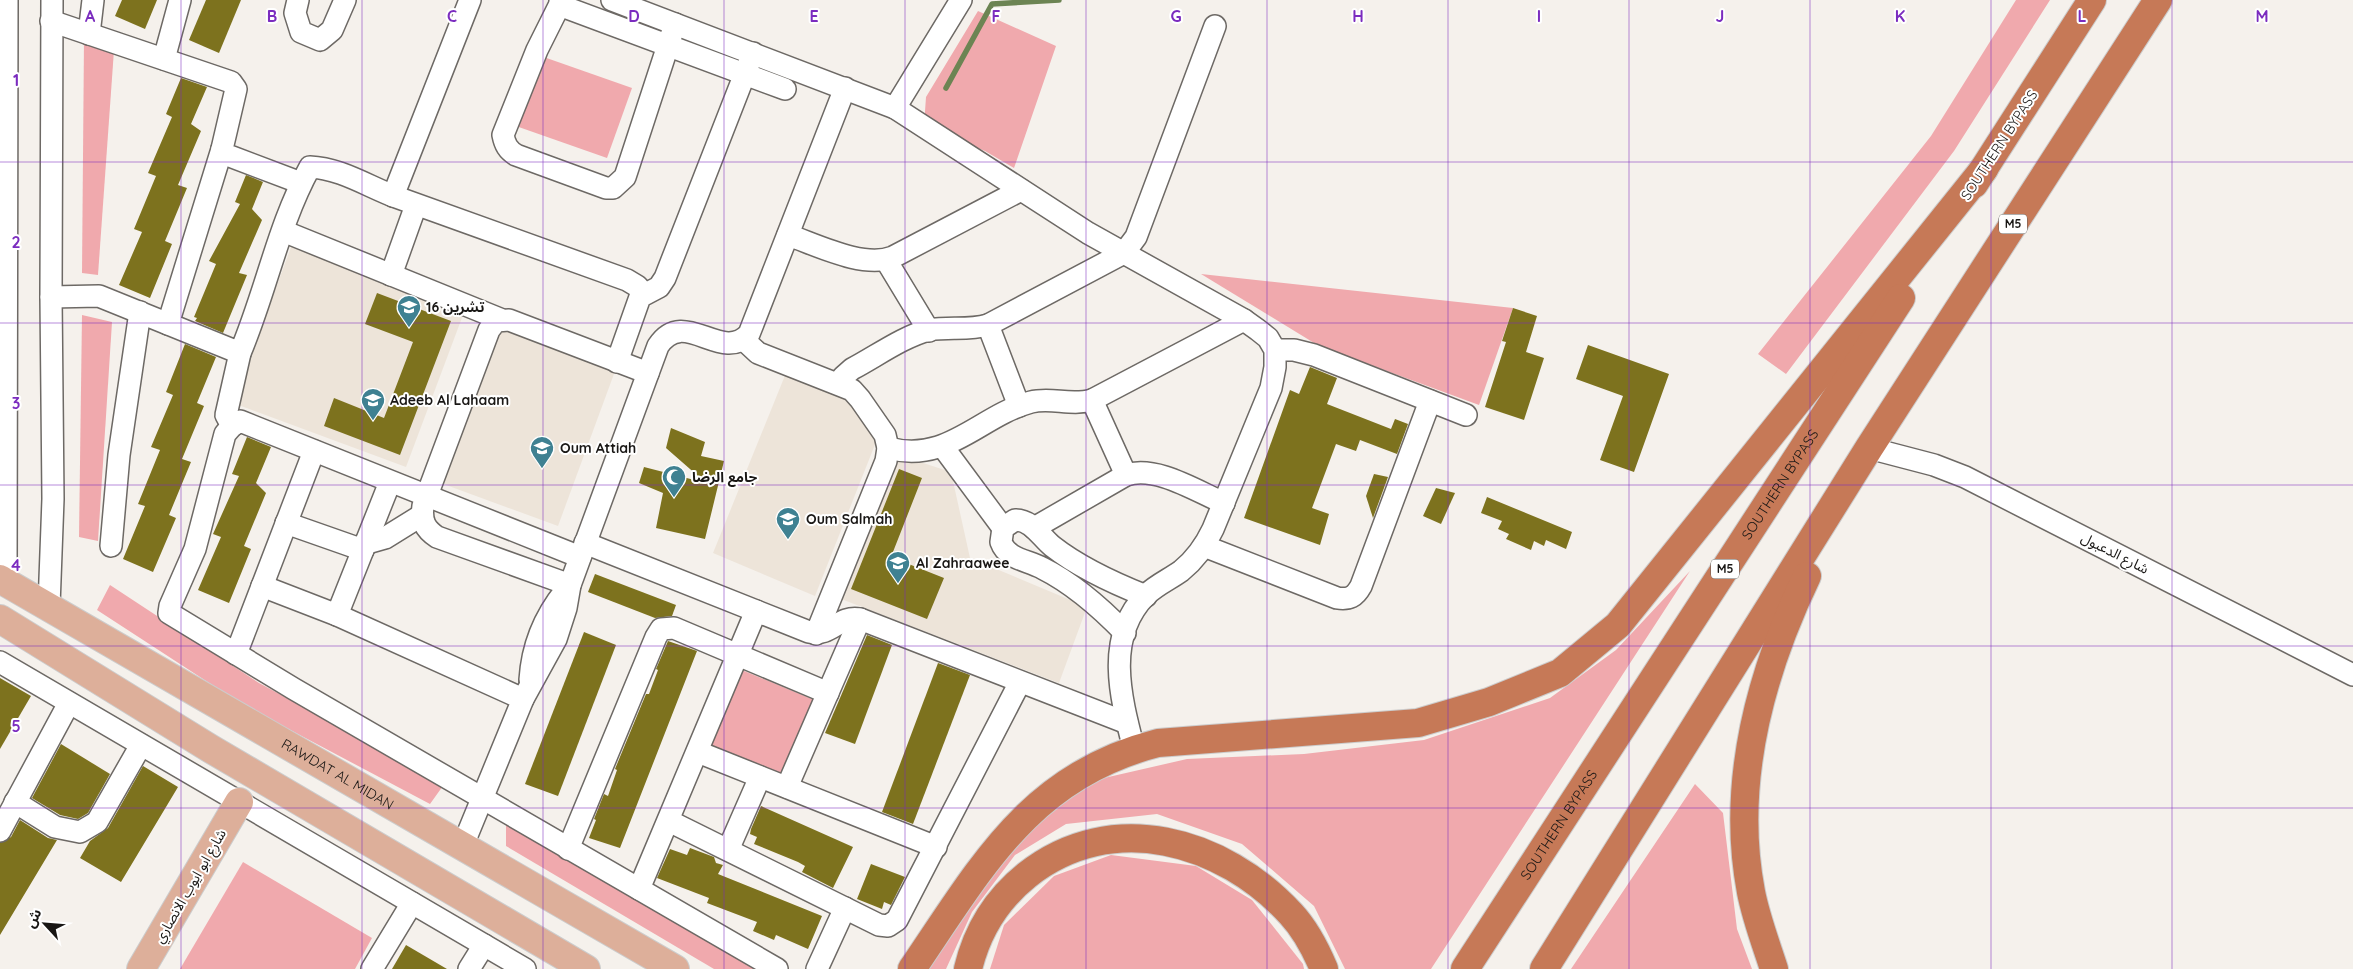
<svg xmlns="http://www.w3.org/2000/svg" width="2353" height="969" viewBox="0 0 2353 969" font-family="Quicksand,'Noto Sans Arabic',sans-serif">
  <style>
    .built { fill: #ede4d9 }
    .green { fill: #f0a9ad }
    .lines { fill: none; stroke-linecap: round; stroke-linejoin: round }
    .stream { stroke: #6c8453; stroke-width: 5.5 }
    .building { fill: #7d721e }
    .minor-casing { stroke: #6d6965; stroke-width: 24 }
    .major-casing { stroke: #ccc; stroke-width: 30 }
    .highway-casing { stroke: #ccc; stroke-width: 30 }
    .minor { stroke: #fff; stroke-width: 21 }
    .major { stroke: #ddaf9a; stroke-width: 28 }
    .highway { stroke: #c67957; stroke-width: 28 }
    .grid { fill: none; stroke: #7b2cbf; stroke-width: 1; stroke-opacity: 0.55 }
    .labels { text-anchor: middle; stroke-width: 4; stroke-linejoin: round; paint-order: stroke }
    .shield { fill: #fff; stroke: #5e5d5b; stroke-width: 1 }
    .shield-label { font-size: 12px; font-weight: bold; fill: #191715 }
    .street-label { font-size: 14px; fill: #191715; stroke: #fff }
    .poi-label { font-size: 14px; font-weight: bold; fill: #191715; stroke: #fff; text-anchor: start }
    .grid-label { font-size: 16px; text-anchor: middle; font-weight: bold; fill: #7b2cbf; stroke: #fff; stroke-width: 4; stroke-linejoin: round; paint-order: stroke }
  </style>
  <rect width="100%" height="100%" fill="#f5f1ec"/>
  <g class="built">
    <path d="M293,242L466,307L406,467L233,403Z"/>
    <path d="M498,319L618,363L558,526L438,482Z"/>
    <path d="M786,373L857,399L876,442L815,596L713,553Z"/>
    <path d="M889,452L951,472L970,558L1087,607L1059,683L836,597Z"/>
  </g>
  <g class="green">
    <path d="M2016,0H2050L1954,151L1786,374L1758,354L1931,136Z"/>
    <path d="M978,11L1056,46L1014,168L985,151L924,126L926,97Z"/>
    <path d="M84,40L114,50L98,275L82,273Z"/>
    <path d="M538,55L632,88L607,158L513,125Z"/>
    <path d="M1201,274L1513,308L1479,405L1319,346Z"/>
    <path d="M82,315L112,322L98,541L79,537Z"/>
    <path d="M1690,571L1431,969H1345L1314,906L1242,844L1157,814L1066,824L1015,855L972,912L946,969H927L995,863L1033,826L1091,781L1187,759L1304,754L1424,740L1550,698L1616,650Z"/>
    <path d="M110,585L259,683L445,783L430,804L243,705L97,610Z"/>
    <path d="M737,668L819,702L786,781L704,746Z"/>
    <path d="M1695,784L1723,813L1737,929L1752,969H1571Z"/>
    <path d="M506,815L781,969H714L506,846Z"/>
    <path d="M1111,855L1196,866L1252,900L1303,964L1304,969H990L1004,925L1054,876Z"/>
    <path d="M243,862L372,938L355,969H180Z"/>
  </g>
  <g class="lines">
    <path class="stream" d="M946,88L992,4L1059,0"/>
  </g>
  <g class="building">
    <path d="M122,0H157L145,29L115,16Z"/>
    <path d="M206,0H241L219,53L189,40Z"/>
    <path d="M181,78L207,87L191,124L201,131L178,185L187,188L165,241L172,244L150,298L119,285L142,232L134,229L156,176L148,173L172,117L166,114Z"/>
    <path d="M246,175L263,182L252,209L262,220L239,273L247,275L223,333L195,321L197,318L194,317L216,264L209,261L240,204L235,202Z"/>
    <path d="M377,293L451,321L400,455L324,426L334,398L384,418L413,342L365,324Z"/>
    <path d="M1513,308L1537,316L1526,352L1544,358L1524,420L1485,407L1506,342L1502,341Z"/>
    <path d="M185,344L216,357L197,403L204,406L182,459L191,462L169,515L176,518L153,572L123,559L145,506L138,504L160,450L151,447L173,395L166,392Z"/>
    <path d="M1588,345L1669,374L1634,472L1600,460L1623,396L1576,379Z"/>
    <path d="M1310,367L1337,378L1327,404L1391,429L1395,419L1408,424L1397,454L1360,440L1356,451L1336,444L1312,508L1329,514L1320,545L1244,518L1290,390L1299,394Z"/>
    <path d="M671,428L705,442L701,456L724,461L705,539L656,528L663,493L639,483L644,467L706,483L666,448Z"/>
    <path d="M247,437L271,447L256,483L266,493L244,546L251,549L229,603L198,590L221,537L213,534L239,476L232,474Z"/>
    <path d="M899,469L922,478L891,557L944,578L927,619L851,589Z"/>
    <path d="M1374,474L1388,477L1373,518L1366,496Z"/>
    <path d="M1436,488L1455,493L1441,524L1423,516Z"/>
    <path d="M1487,497L1572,532L1566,549L1546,540L1544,546L1534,541L1531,550L1506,539L1509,534L1498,529L1502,521L1481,513Z"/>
    <path d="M595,574L676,605L672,616L655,618L588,592Z"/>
    <path d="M584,632L616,645L558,796L525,784Z"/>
    <path d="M867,635L892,645L855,744L825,733Z"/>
    <path d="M668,641L697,651L620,848L589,838L596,820L594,819L604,794L608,796L617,770L615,769L646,694H649L658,670L656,669Z"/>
    <path d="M938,663L970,675L913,824L882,812Z"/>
    <path d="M0,678L31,696L0,749Z"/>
    <path d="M61,744L110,774L88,813L78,819L60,815L32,798Z"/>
    <path d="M143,766L178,787L121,882L80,858L90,841L108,828Z"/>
    <path d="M761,806L853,847L833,888L802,872L805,866L798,862L754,844L757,837L750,834L751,829Z"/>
    <path d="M20,820L48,838L57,840L0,935V843L11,837Z"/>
    <path d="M690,848L714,857L716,863L723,865L718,874L822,916L808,949L776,935L774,940L753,931L757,922L707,903L709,898L657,878L670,849L687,855Z"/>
    <path d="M871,864L905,877L891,905L884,902L882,909L857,899Z"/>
    <path d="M406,945L447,969H392Z"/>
  </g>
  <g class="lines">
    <g class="minor-casing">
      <g id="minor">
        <path d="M298,0L295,13L301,32L320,40L332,30L345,0"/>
        <path d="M560,0L567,8L785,89"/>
        <path d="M612,0L895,108L1088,233L1244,320L1258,330L1268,338L1275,350V367L1271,388L1213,529C1205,546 1196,559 1181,571C1170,579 1156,585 1146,595C1104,637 1121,699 1134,749"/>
        <path d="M561,2L537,50L503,135C505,145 508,150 516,155L606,188H613L625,177L675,24"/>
        <path d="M51,21L231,82L236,89L222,149L227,155L301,183"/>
        <path d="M89,34L93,0"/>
        <path d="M164,59L180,0"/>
        <path d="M895,108L961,0"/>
        <path d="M393,196L470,0"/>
        <path d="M283,231L500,319"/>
        <path d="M788,235C817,245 864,269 893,257L1021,190"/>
        <path d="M886,260L929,331"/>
        <path d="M391,275L416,205"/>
        <path d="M51,297L99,296L240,353C266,292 278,225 310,167C340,168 369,187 396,197C473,225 550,253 627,280L637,286L644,294"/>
        <path d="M168,324L222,149"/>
        <path d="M988,325L1019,406"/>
        <path d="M744,340L758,353L852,390L860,399L885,435L888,448L886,461L816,634"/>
        <path d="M1275,350H1294L1314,355L1466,415"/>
        <path d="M617,362L640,297L659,287L665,278L753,53"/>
        <path d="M840,384L843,377L852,369C875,357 904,336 929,330C949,326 967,331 988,325L1124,253L1136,237L1215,26"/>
        <path d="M1092,400L1126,475"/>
        <path d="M232,426L226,415L240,353"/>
        <path d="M943,447L1003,528"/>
        <path d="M888,448C948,464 979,416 1031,402C1051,397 1071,406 1092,400L1244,320"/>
        <path d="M1869,448L1934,465L1965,477L2353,675"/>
        <path d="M286,523L363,550"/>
        <path d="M1034,528L1126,475C1156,465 1196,491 1224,503"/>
        <path d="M585,543L809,632C832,637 838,615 860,619L1127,723"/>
        <path d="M364,544L385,538L422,515"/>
        <path d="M111,546L119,455L140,312"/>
        <path d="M1204,546L1337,598C1349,600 1355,597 1361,586L1430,401"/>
        <path d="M580,557L240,421L232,426L225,434L195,549L170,606L169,613L294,689L777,969"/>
        <path d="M6,582L7,0"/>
        <path d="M570,585L437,537C425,529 421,521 423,506L489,330L496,321L509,320L648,373"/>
        <path d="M262,586L337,615L523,699"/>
        <path d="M49,606L53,499L51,297L52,0"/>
        <path d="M337,615L390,482"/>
        <path d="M1125,633C1100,607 1074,584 1042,568C1027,560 1007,559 1001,542L1003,528L1015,520C1032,520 1040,536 1052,546C1080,568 1113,583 1146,596"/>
        <path d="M236,654L314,451"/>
        <path d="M0,662L525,969"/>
        <path d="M530,680C532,647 544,617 565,591"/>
        <path d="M698,752L936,847"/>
        <path d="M787,787L860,619"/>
        <path d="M15,802L55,827L80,832L97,822L141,745"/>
        <path d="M669,821L879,925L888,926L897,920L1020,682"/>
        <path d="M0,831L69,703"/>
        <path d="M463,845L523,699L556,639L566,608L570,585L658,346C684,306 721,364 749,334L845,88"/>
        <path d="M568,849L656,637L661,629L674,628L828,693"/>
        <path d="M728,850L760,777"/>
        <path d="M639,889L756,611"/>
        <path d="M372,969L412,903"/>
        <path d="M469,969L484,945"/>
        <path d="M817,969L845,908"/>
      </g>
    </g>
    <g class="major-casing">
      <g id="major">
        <path id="s1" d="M0,579L675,969"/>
        <path d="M0,619L211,749L586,969"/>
        <path d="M141,969L239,802"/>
      </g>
    </g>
    <g class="highway-casing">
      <g id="highway">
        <path d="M1974,184L2092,0"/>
        <path d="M912,969C981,868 1030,775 1158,743L1418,723L1489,702L1560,673L1618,625L1984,169"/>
        <path d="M968,969C977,931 997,899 1027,875C1112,808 1223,840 1291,914C1305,929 1316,950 1324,969"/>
        <path id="s2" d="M1465,969L1901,298"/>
        <path d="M1544,969L1869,448L2158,0"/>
        <path d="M1774,969C1766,944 1756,918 1751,892C1730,782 1760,674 1807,576"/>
      </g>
    </g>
    <use href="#minor" class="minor"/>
    <use href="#major" class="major"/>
    <use href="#highway" class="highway"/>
  </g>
  <path class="grid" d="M181,0V969M362,0V969M543,0V969M724,0V969M905,0V969M1086,0V969M1267,0V969M1448,0V969M1629,0V969M1810,0V969M1991,0V969M2172,0V969M0,162H2353M0,323H2353M0,485H2353M0,646H2353M0,808H2353"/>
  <defs>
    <g id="school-pin" transform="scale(1.25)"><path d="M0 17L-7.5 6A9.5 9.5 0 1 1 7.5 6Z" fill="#3f8192" stroke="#fff"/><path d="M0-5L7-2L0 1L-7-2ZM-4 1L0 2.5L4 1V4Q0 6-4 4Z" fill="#fff"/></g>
    <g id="mosque-pin" transform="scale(1.25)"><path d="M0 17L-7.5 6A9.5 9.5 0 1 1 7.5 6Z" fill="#3f8192" stroke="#fff"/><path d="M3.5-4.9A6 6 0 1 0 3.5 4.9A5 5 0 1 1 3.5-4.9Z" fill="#fff"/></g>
  </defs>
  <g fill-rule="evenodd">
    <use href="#school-pin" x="409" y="307"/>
    <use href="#school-pin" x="373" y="400"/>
    <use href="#school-pin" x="542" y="448"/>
    <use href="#mosque-pin" x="674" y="477"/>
    <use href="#school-pin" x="788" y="519"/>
    <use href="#school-pin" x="898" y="563"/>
  </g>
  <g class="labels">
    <g class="shield">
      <rect x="1999" y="214.5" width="28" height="19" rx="4"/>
      <rect x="1711" y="559.5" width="28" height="19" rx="4"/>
    </g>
    <g class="shield-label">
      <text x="2013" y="228">M5</text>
      <text x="1725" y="573">M5</text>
    </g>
    <g class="street-label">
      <text transform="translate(1999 145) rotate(-57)" y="5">SOUTHERN BYPASS</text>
      <text dy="5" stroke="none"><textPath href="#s2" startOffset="578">SOUTHERN BYPASS</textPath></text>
      <text transform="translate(2115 553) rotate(27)" y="5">شارع الدعبول</text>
      <text dy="5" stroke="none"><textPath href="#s1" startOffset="390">RAWDAT AL MIDAN</textPath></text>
      <text dy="5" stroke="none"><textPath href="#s2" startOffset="172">SOUTHERN BYPASS</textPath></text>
      <text transform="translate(190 886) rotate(-60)" y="5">شارع ابو ايوب الانصاري</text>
    </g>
    <g class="poi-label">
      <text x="426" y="312">16 تشرين</text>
      <text x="390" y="405">Adeeb Al Lahaam</text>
      <text x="560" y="453">Oum Attiah</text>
      <text x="692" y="482">جامع الرضا</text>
      <text x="806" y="524">Oum Salmah</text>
      <text x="916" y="568">Al Zahraawee</text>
    </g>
  </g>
  <g class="grid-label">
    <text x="90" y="22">A</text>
    <text x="272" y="22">B</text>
    <text x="452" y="22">C</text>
    <text x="634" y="22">D</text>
    <text x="814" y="22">E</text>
    <text x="996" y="22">F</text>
    <text x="1176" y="22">G</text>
    <text x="1358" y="22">H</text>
    <text x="1539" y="22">I</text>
    <text x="1720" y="22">J</text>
    <text x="1900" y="22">K</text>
    <text x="2082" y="22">L</text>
    <text x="2262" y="22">M</text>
    <text x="16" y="86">1</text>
    <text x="16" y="248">2</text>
    <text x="16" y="409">3</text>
    <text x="16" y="571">4</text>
    <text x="16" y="732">5</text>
  </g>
  <g transform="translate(45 924) rotate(296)" stroke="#ffffff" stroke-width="4" paint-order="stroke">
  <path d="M0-4L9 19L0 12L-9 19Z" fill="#191715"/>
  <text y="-8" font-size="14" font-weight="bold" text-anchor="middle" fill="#191715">ش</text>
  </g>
</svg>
